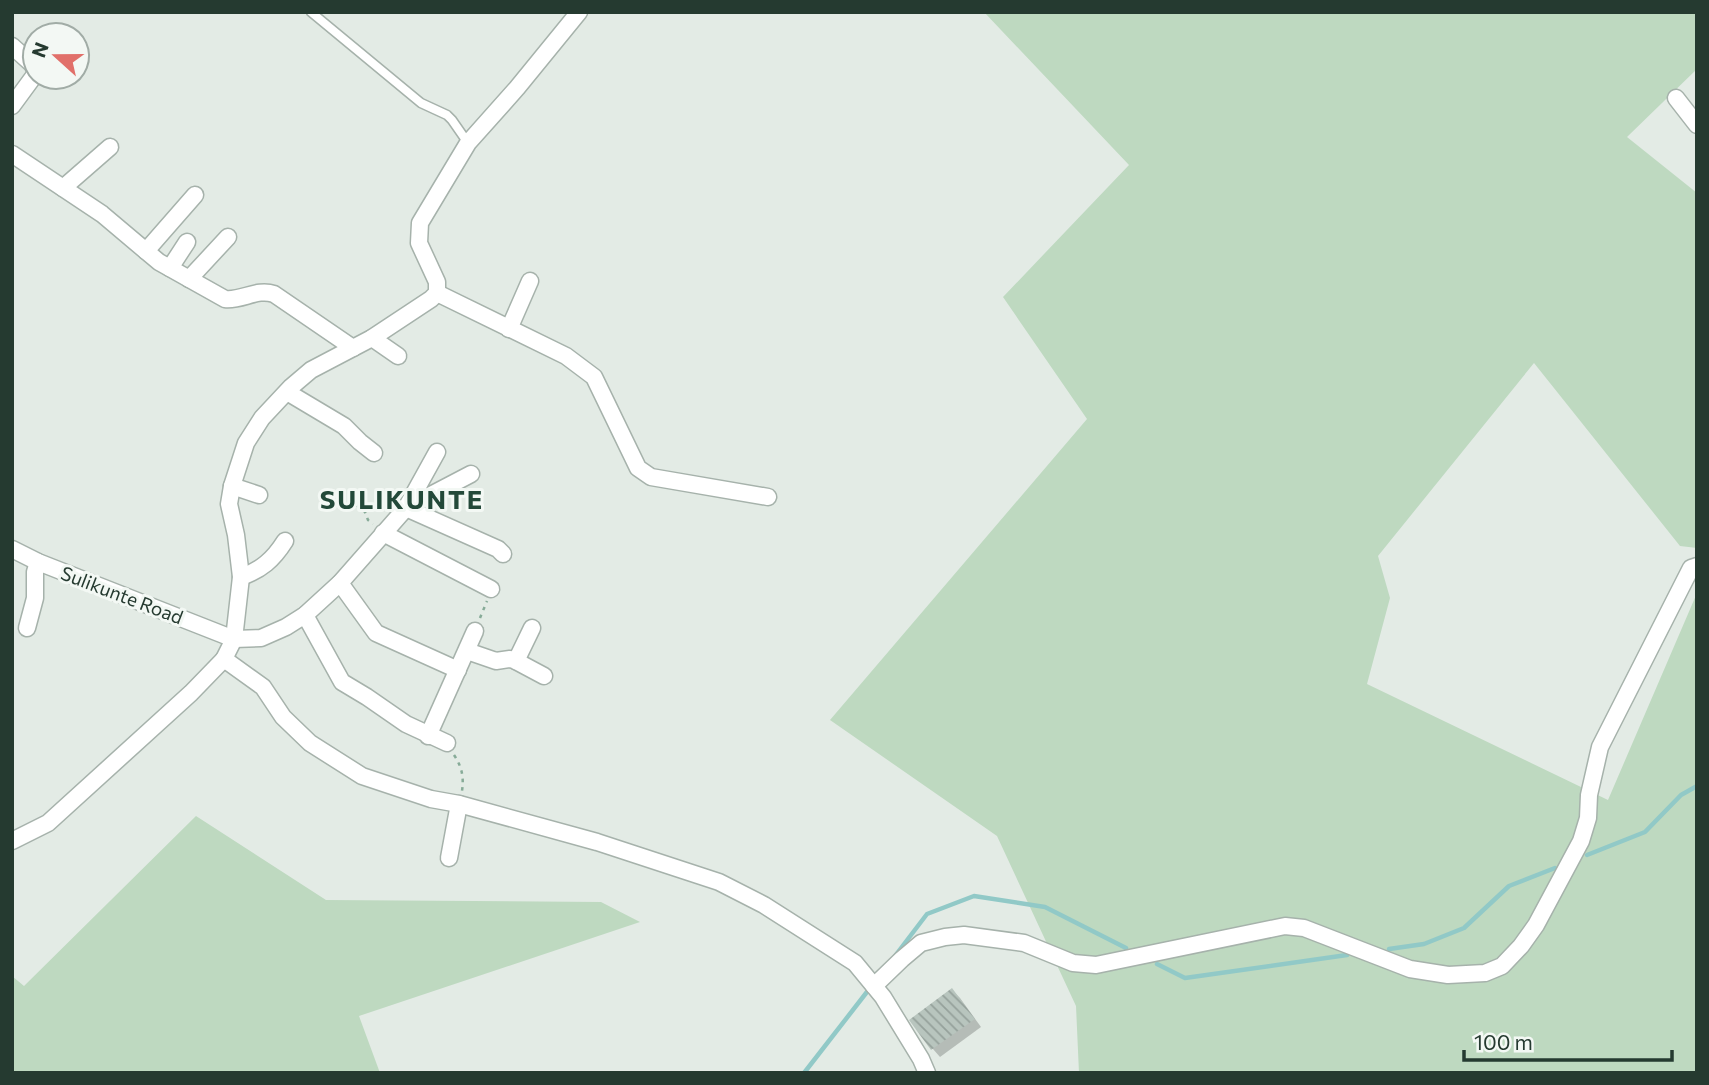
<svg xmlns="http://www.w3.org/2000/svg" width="1709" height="1085" viewBox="0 0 1709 1085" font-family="Commissioner,sans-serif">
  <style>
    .grass { fill: #bed9c0 }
    .shadow { fill: #0003 }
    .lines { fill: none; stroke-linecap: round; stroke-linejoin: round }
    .stream { stroke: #91c9c7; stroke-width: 4.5 }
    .building { fill: url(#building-back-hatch) }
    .service-casing { stroke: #a6b2ab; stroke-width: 11 }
    .minor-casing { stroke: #a6b2ab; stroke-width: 19 }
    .path { stroke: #87ab98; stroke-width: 2.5; stroke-dasharray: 3.5 5; stroke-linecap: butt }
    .service { stroke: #fff; stroke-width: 8 }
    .minor { stroke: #fff; stroke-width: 16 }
    .labels { text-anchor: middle; stroke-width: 6; stroke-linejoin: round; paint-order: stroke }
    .street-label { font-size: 19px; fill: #253a30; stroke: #f3f8f4 }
    .district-label { font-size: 26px; font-weight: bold; letter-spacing: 2px; fill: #234939; stroke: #f3f8f4 }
  </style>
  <defs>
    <pattern id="building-back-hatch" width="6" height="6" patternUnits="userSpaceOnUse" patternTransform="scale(1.75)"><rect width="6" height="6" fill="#b8c5be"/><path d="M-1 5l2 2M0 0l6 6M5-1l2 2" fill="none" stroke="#95a19b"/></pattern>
  </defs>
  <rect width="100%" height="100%" fill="#e3ebe5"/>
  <g class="grass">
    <path d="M984,12H1697V69L1627,137L1697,193V548L1680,546L1534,363L1378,556L1390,598L1367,684L1608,800L1697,593V1073H1079L1076,1006L997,836L830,720L1087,419L1003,297L1129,165Z"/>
    <path d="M196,816L326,900L601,902L640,922L359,1016L380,1073H12V976L24,986Z"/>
  </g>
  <path class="shadow" d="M952,990L960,998L981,1027L940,1057L933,1049L912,1020Z"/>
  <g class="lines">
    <g class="stream">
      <path d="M1587,855L1645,832L1681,795L1697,786"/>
      <path d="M1389,949L1424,944L1464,928L1509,886L1555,868"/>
      <path d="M895,956L927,914L974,896L1045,907L1126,948"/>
      <path d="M1157,964L1185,978L1347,955"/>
      <path d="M804,1073L870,988"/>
    </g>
  </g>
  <path class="building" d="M952,988L975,1019L931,1050L909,1020Z"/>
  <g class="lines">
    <g class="service-casing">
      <path id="service" d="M311,12L421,103L447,115L452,120L468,143"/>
    </g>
    <g class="minor-casing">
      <g id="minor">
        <path d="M579,12L517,88L468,143L420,223L419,243L437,282V293L431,299L372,338L311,370L291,387L262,418L246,443L232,486L229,504L236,535L241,577L234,639L224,659L263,687L283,717L310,743L362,776L431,799L459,804L597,842L719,882L764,905L855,963L883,997L921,1059L927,1073"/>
        <path d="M12,46L32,64L35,69"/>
        <path d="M1676,98L1697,125"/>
        <path d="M12,106L34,76L35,73"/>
        <path d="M12,154L102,214L159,262L225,299C242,301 257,288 274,294L353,348"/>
        <path d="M63,188L110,147"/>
        <path d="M146,251L195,195"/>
        <path d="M170,268L187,242"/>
        <path d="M189,279L228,237"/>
        <path d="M437,293L566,356L594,377L638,468L651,477L768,497"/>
        <path d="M509,329L530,281"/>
        <path d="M372,338L398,356"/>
        <path d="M287,392L344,426L360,442L374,453"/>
        <path d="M437,452L406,508L498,549L503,554"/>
        <path d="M232,486L259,495"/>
        <path d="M383,533L491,589"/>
        <path d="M12,549L38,562L234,639L261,638L286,627L305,615L340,583L406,508L471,474"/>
        <path d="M241,577C261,570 273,560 285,541"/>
        <path d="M340,583L376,633L458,670"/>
        <path d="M305,615L342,682L367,697L406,724L447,743"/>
        <path d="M27,628L35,598V572L38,562"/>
        <path d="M467,651L496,661L510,659L514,660L544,676"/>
        <path d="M516,661L532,628"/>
        <path d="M428,736L475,631"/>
        <path d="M12,841L48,823L191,693L224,659"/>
        <path d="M449,858L459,804"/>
        <path d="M874,986L902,959L921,943L945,937L964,935L1024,943L1073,963L1096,965L1285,926L1304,928L1410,969L1448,975L1485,973L1502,966L1521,946L1536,925L1581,841L1588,818L1589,795L1600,747L1691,568L1697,566"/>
      </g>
    </g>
    <g class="path">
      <path d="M350,500L365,512L368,520L373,524"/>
      <path d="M480,618L487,601"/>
      <path d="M454,755C462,767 464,777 462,791"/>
    </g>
    <use href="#service" class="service"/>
    <use href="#minor" class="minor"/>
  </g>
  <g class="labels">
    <g class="street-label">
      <text transform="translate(122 595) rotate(21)" y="7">Sulikunte Road</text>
    </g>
    <g class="district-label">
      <text x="402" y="509">SULIKUNTE</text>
    </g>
  </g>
  <rect width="1709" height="1085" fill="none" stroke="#253a30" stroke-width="28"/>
  <g transform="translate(56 56) rotate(291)"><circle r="33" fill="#f3f8f4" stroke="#a1aca6" stroke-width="2"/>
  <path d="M0-5L12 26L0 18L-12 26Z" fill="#e1706a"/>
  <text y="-10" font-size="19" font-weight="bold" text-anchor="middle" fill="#253a30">N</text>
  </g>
  <path d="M1464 1050v10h208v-10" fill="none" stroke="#253a30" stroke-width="3.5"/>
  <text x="1474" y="1050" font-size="21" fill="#253a30" stroke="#f3f8f4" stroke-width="5" paint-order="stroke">100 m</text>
</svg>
